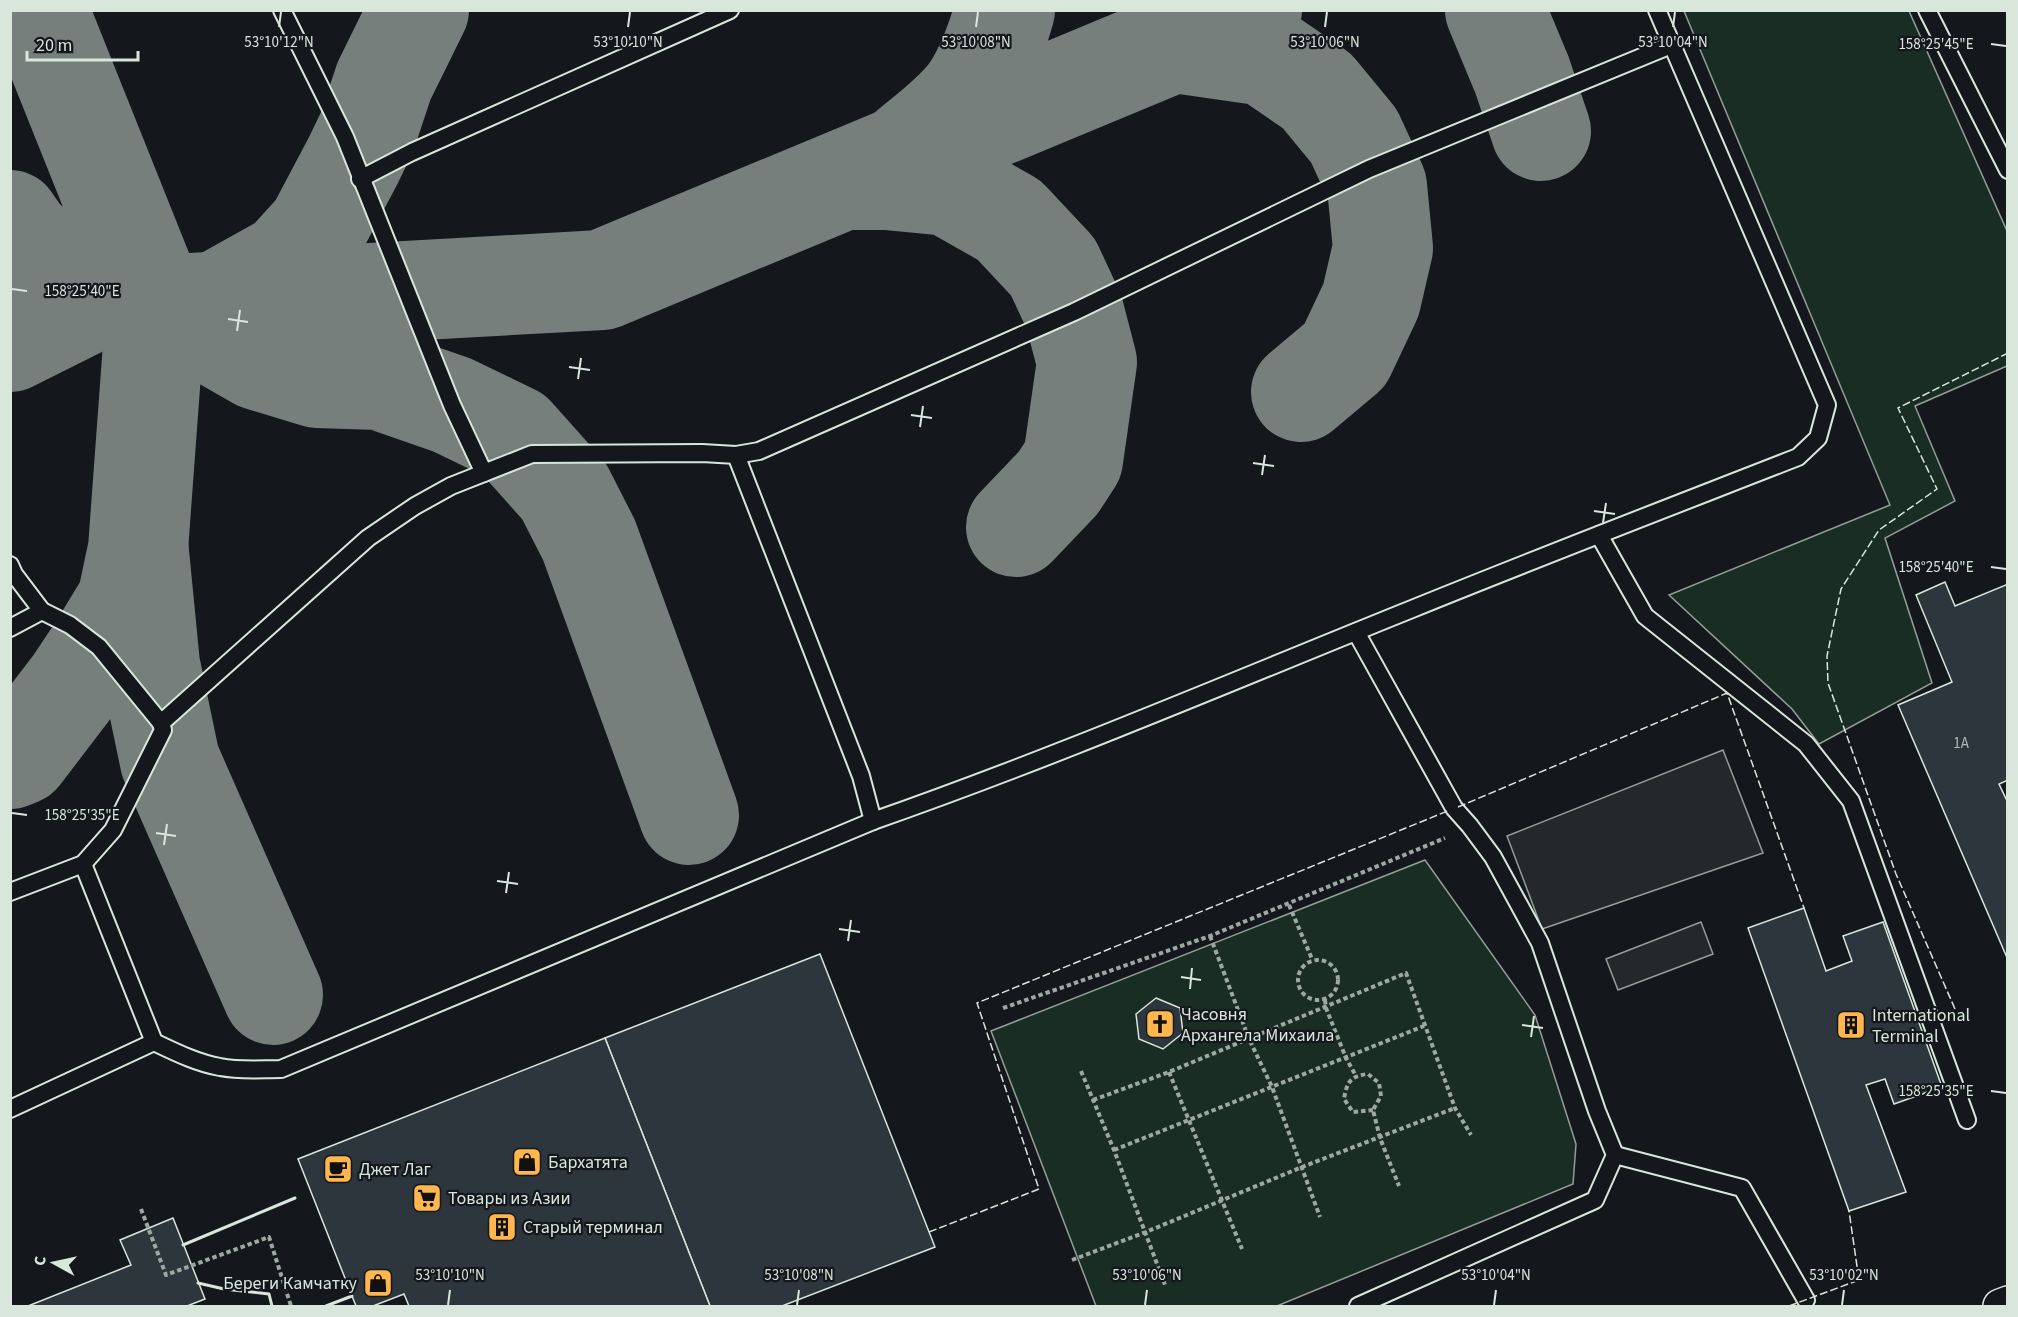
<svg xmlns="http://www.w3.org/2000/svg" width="2018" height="1317" viewBox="0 0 2018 1317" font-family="'Source Sans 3',sans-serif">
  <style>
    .green { fill: #1a2d24; stroke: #939e99; stroke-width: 1.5 }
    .parking { fill: #24282b; stroke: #939e99; stroke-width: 1.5 }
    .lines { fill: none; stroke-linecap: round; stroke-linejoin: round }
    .taxiway { stroke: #767f7c; stroke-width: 100 }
    .building { fill: #2c363c; stroke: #d8e6dc; stroke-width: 1.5 }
    .service-casing { stroke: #d8e6dc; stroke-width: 20 }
    .minor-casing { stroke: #d8e6dc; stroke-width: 36 }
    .path { stroke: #9da8a2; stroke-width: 4; stroke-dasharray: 4.5 3; stroke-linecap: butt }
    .service { stroke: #14181c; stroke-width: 16 }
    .minor { stroke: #14181c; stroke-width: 33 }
    .fence { stroke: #d8e6dc; stroke-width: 1.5; stroke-dasharray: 8 3; stroke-linecap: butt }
    .wall { stroke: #d8e6dc; stroke-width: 3 }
    .ticks { fill: none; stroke: #d8e6dc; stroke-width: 2 }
    .labels { text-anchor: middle; stroke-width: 4.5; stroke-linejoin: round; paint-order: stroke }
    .number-label { font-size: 15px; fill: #adbab4 }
    .poi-label { font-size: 18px; fill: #d8e6dc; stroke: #14181c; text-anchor: start }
    .ticks-label { font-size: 15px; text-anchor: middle; fill: #d8e6dc; stroke: #14181c; stroke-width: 4.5; stroke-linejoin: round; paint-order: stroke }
  </style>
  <rect width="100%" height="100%" fill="#14181c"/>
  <g class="green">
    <path d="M1684,11H1909L2007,231V366L1915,406L1955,501L1885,538L1932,683L1819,744L1792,709L1669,595L1890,505Z"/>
    <path d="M1425,860L1535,1015L1576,1144L1573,1184L1277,1306H1096L991,1031Z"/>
  </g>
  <g class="parking">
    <path d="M1723,750L1763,853L1542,929L1507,836Z"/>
    <path d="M1701,922L1713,954L1618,990L1606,959Z"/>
  </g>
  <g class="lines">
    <g class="taxiway">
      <path d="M1495,10L1522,75L1541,131"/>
      <path d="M1188,27L1175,43L1266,56L1317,91L1354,136L1377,186L1383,248L1371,300L1345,355L1301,392"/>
      <path d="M910,148C929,133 957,111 971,91C987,67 997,38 1005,10"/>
      <path d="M845,180H887L949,186L1009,220L1053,267L1074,312L1087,362L1073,460L1058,483L1016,527"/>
      <path d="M10,220L24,240L102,296L156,305L602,280L1252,10"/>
      <path d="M216,302L286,263L317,229L353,161L367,132L384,81L419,10"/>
      <path d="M160,307L204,329L258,360L317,378L380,380L452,405L514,435L564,491L589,540L689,815"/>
      <path d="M10,342L102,296"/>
      <path d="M139,552L150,665L170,761L273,995"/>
      <path d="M10,759L20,755L75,683L99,647L127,601L138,549L156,305L38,10"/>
    </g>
  </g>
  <g class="building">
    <path d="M1945,582L1955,606L2008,584V780L1999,784L2008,803V960L1898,705L1952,682L1916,595Z"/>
    <path d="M1804,908L1826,971L1852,961L1843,936L1883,922L1942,1087L1894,1104L1885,1079L1866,1085L1906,1192L1849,1211L1748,928Z"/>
    <path d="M820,954L935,1247L782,1306H710L605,1038Z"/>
    <path d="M1156,998L1180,1008L1183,1033L1163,1049L1139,1039L1136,1014Z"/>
    <path d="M605,1038L710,1306H409L404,1294L373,1306H356L298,1159Z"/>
    <path d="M173,1218L205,1299L187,1306H28L131,1265L120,1240Z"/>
  </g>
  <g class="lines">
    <g class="service-casing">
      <g id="service">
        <path d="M282,10L345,137L452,405L484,473"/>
        <path d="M1927,10L2008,170"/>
        <path d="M360,179L412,152L730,10"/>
        <path d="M736,455L861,776L873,821C1056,757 1233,681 1412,609C1540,557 1670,507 1798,457L1818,438L1827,405L1657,10"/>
        <path d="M1599,535L1645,616L1806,744L1851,801L1967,1120"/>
        <path d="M10,565L14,574L42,611L70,625L99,647L161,723"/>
        <path d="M10,628L42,611"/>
        <path d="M1356,632L1454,808L1470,826L1493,857L1540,943L1597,1111L1615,1155L1595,1200L1358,1306"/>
        <path d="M83,864L154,1042C175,1052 197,1063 220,1067C240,1071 261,1069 281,1069L873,821"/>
        <path d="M10,892L83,864L113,830L163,730L161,723L368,538L415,506L451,486L532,454L702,453L736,455L759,451L1074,312L1369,169L1671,45"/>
        <path d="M10,1109L154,1042"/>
        <path d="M1615,1155L1742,1188L1806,1300"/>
      </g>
    </g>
    <g class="minor-casing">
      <path id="minor" d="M2000,1306L2008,1303"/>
    </g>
    <g class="path">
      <path d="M1289,905L1312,959"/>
      <path d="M1210,936L1249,1039L1272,1087L1320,1217"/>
      <circle cx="1318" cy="980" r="20"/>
      <path d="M1325,1000L1326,1008L1346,1058L1356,1076"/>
      <path d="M1003,1008L1210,936L1445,838"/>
      <path d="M1081,1071L1114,1150L1165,1285"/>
      <path d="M1169,1072L1242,1249"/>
      <path d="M1093,1100L1169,1072L1406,973L1455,1108L1471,1135"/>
      <path d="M1373,1110L1353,1112L1344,1099C1347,1082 1350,1076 1368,1074L1379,1083L1381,1096L1373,1110L1380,1138L1399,1186"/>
      <path d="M1114,1150L1424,1026"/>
      <path d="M141,1209L166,1275L269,1237L291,1306"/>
      <path d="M1072,1260L1146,1232L1302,1167L1455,1108"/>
    </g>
    <use href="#service" class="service"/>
    <use href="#minor" class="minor"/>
    <g class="fence">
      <path d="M1458,807L1727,693L1804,908"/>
      <path d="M1955,1009L1896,874L1828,683L1827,656L1841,589L1879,530L1937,489L1898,408L2008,353"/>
      <path d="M929,1232L1039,1189L977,1003L1450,810"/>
      <path d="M1789,1306L1859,1280L1849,1211"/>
    </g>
    <g class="wall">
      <path d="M183,1245L295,1198"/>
      <path d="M198,1283L224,1289L269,1294L272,1306"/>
      <path d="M326,1306L352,1296"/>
    </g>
  </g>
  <path class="ticks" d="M279,27L281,12M628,27L630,12M976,27L978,12M1325,27L1327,12M1673,27L1675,12M1991,44L2006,46M12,289L27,291M228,319L248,322M237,331L240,310M569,367L590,370M578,379L581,358M911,415L932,418M920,427L923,406M1253,463L1274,466M1262,475L1265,455M1594,511L1615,514M1603,523L1606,503M1991,567L2006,569M12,813L27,815M156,833L176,836M164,845L167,824M497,881L518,884M506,893L509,872M839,929L860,932M848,941L851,920M1181,977L1201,980M1190,989L1192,968M1522,1025L1543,1028M1531,1037L1534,1016M1991,1091L2006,1093M448,1305L450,1290M797,1305L799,1290M1145,1305L1147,1290M1494,1305L1496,1290M1842,1305L1844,1290"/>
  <defs>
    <g id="church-square" transform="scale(1.5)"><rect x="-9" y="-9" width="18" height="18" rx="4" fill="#ffb74d" stroke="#14181c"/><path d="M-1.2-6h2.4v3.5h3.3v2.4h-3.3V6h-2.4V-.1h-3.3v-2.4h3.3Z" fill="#111"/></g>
    <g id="building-square" transform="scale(1.5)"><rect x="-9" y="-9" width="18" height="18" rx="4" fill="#ffb74d" stroke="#14181c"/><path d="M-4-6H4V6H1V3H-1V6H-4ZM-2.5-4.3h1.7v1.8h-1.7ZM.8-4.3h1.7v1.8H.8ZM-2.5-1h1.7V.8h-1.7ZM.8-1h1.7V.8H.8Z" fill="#111"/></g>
    <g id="shop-square" transform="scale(1.5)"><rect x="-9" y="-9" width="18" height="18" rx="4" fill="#ffb74d" stroke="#14181c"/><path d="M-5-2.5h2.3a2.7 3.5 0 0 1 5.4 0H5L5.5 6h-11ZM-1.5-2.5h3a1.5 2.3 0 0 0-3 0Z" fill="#111"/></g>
    <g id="cafe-square" transform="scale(1.5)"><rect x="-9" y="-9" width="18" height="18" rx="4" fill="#ffb74d" stroke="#14181c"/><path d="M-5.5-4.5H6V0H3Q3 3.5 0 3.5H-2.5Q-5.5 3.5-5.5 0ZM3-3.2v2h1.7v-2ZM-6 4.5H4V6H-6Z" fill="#111"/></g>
    <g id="supermarket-square" transform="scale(1.5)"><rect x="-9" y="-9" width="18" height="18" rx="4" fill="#ffb74d" stroke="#14181c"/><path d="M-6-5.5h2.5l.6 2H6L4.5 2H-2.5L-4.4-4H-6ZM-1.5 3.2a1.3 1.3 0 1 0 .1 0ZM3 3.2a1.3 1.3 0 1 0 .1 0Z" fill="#111"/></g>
  </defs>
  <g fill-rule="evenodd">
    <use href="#church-square" x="1160" y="1024"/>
    <use href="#building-square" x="1851" y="1025"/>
    <use href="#shop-square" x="527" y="1162"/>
    <use href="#cafe-square" x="338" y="1169"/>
    <use href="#supermarket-square" x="427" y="1198"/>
    <use href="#building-square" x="502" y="1227"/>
    <use href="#shop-square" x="378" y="1283"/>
  </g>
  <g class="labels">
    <g class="number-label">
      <text x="1961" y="748">1А</text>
    </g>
    <g class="poi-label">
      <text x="1181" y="1020">Часовня<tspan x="1181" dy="21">Архангела Михаила</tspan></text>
      <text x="1872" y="1021">International<tspan x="1872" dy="21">Terminal</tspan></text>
      <text x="548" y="1168">Бархатята</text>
      <text x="359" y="1175">Джет Лаг</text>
      <text x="448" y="1204">Товары из Азии</text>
      <text x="523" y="1233">Старый терминал</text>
      <text x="357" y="1289" text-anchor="end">Береги Камчатку</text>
    </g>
  </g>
  <g class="ticks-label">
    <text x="279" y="47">53°10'12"N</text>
    <text x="628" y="47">53°10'10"N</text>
    <text x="976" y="47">53°10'08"N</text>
    <text x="1325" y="47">53°10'06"N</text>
    <text x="1673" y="47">53°10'04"N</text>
    <text x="1936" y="49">158°25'45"E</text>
    <text x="82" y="296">158°25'40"E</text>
    <text x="1936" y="572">158°25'40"E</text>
    <text x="82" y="820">158°25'35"E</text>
    <text x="1936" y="1096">158°25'35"E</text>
    <text x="450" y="1280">53°10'10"N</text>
    <text x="799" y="1280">53°10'08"N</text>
    <text x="1147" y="1280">53°10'06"N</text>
    <text x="1496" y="1280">53°10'04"N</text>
    <text x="1844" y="1280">53°10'02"N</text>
  </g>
  <rect width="2018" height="1317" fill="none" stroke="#d8e6dc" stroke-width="24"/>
  <g transform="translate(54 1263) rotate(278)" stroke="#14181c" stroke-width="4.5" paint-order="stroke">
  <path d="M0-4.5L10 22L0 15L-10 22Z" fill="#d8e6dc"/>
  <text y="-9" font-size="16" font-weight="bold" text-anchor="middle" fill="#d8e6dc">С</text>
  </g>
  <path d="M27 51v9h111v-9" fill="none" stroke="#d8e6dc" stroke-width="3"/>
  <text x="36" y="51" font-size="18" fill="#d8e6dc" stroke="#14181c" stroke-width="4.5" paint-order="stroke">20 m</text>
</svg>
